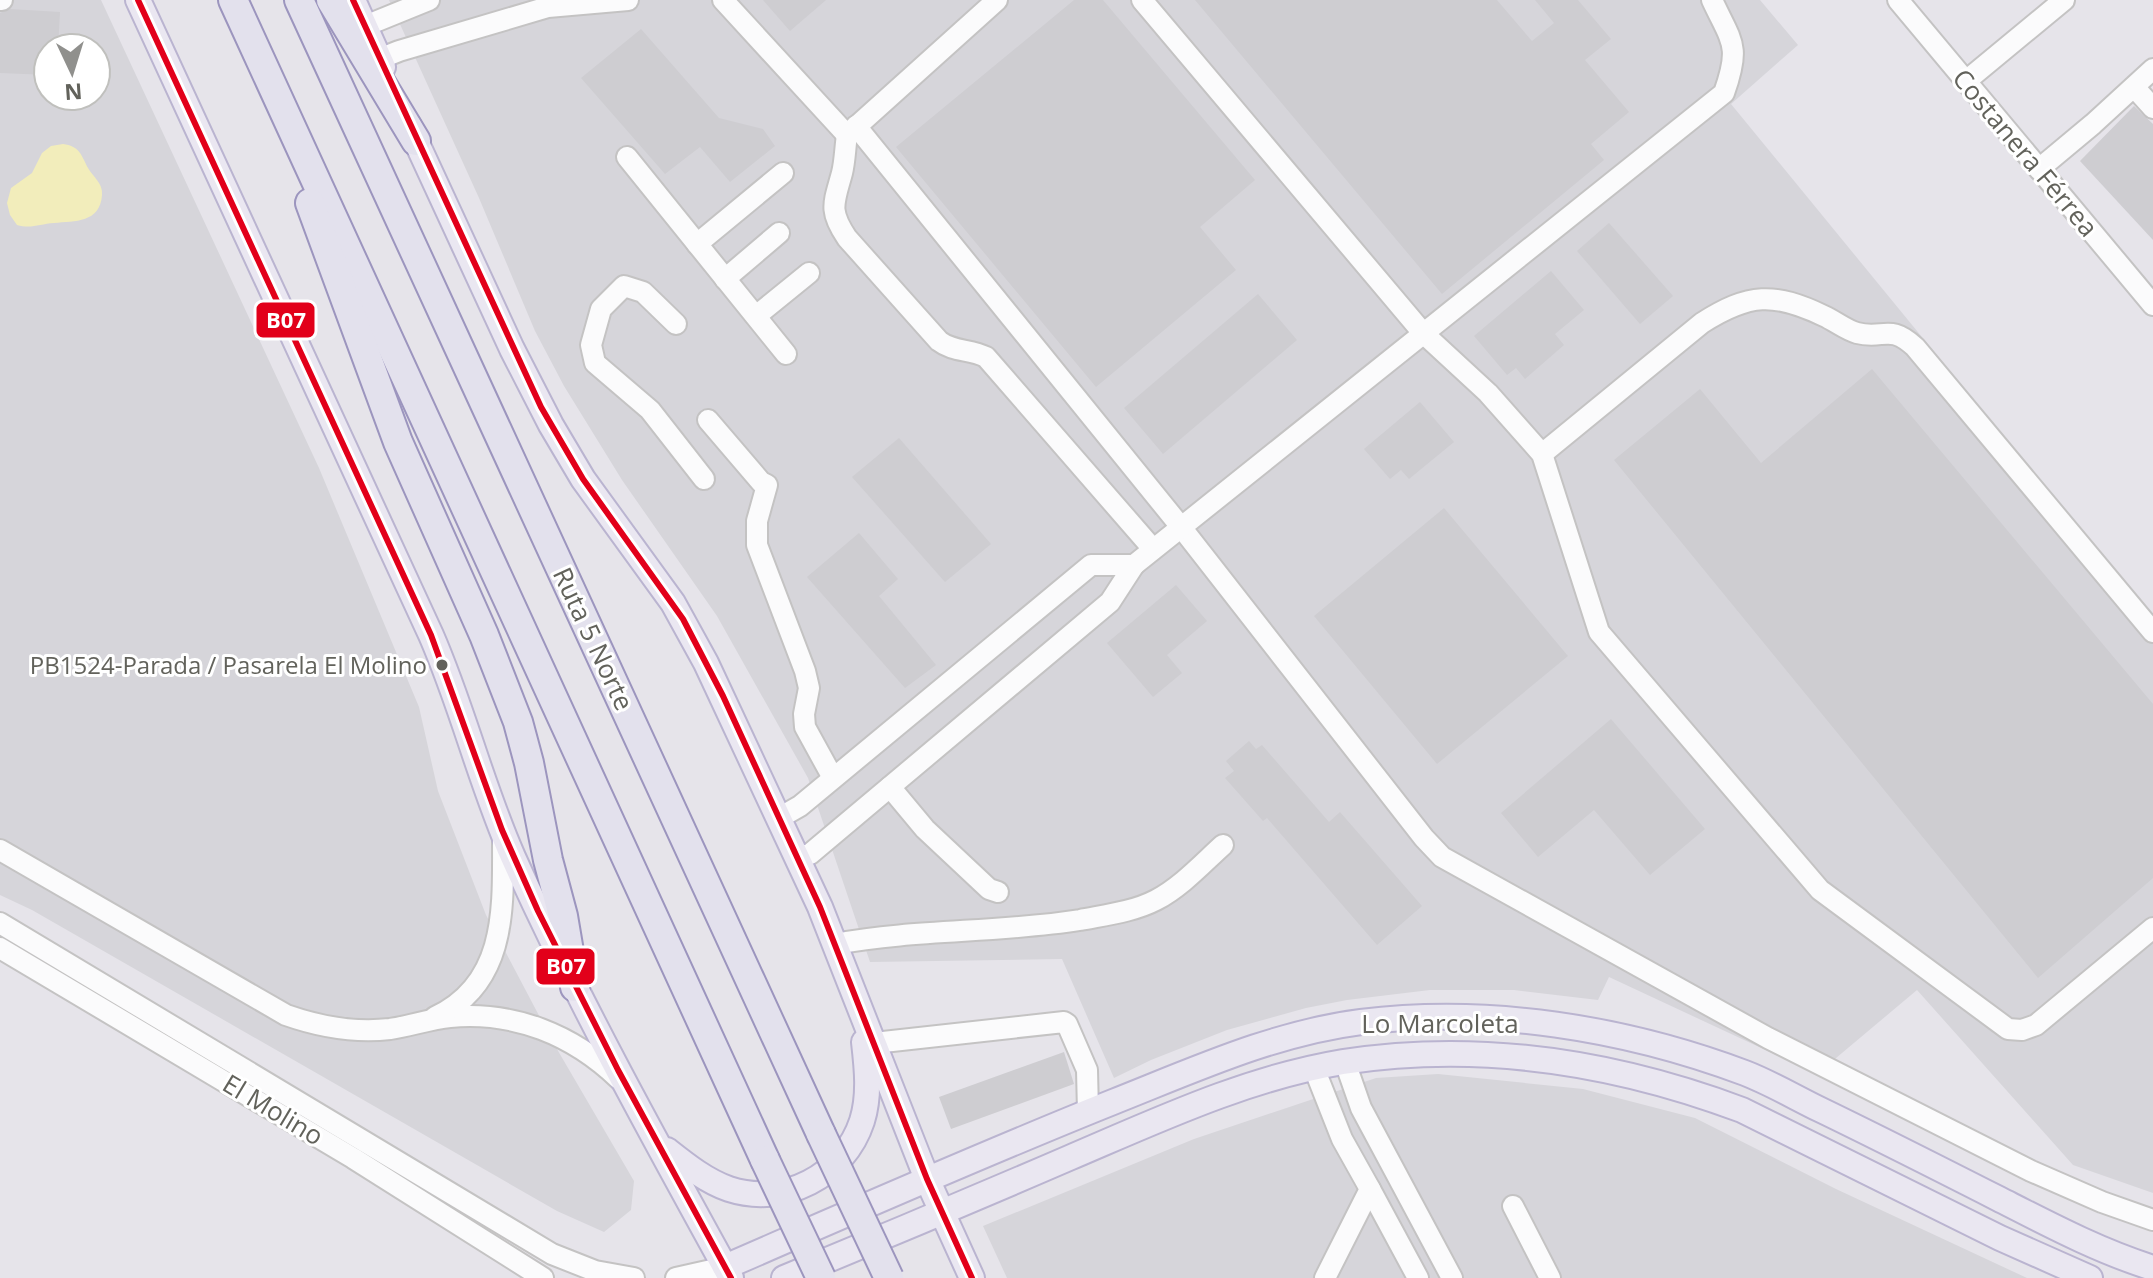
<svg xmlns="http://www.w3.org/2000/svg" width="2153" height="1278" viewBox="0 0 2153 1278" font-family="'Open Sans',sans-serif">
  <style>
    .industrial { fill: #d6d5da; fill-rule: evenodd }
    .water { fill: #f2edbb }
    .building { fill: #cecdd1 }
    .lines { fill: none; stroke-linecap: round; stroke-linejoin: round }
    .minor-casing { stroke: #c4c3c3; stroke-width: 24 }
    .major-casing { stroke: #bab4d0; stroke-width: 28 }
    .highway-casing { stroke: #9c95be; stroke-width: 32 }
    .minor { stroke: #fbfbfc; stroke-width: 20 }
    .major { stroke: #eae7f1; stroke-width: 24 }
    .highway { stroke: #e3e1ed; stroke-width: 28 }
    .highway-bridge-casing { stroke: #9c95be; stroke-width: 32; stroke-linecap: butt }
    .highway-bridge { stroke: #e3e1ed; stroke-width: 28 }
    .bus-1-casing { stroke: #fff; stroke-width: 12 }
    .bus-1 { stroke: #e2001a; stroke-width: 6 }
    .bus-dot { fill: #62625b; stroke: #fff; stroke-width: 3 }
    .labels { text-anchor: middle; stroke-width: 6; stroke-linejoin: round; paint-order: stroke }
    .bus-label { font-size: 24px; fill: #62625b; stroke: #fff; text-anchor: end }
    .street-label { font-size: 26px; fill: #62625b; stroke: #fff }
    .line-badge { stroke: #fff; stroke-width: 3 }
    .badge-label { font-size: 22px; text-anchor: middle; font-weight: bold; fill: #fff }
  </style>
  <rect width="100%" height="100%" fill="#e6e4ea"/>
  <g class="industrial">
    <path d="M0,0H101L319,468L419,707L438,791L486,915L554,1044L634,1181L631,1210L604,1232L557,1211L32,910L0,895ZM48,48H96V96H48Z"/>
    <path d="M389,0H1760L1798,45L1731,104L2153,619V1193L2073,1165L1917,990L1817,1074L1609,977L1598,1000L1514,990H1430L1347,1000L1306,1008L1227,1030L1151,1060L1114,1078L1062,959L870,962L808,778L717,616L622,480L564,386L535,331L479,198Z"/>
    <path d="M1438,1074L1583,1089L1695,1118L1836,1189L2027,1278H1007L983,1226L1194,1139L1376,1078Z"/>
  </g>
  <path class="water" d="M63,144C79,146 81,154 88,168C93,177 103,183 102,195C100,223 75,221 54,223C40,224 31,229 17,225L10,215L7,203L11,188L32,173L42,153L51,146Z"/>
  <g class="building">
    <path d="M763,0H826L790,31Z"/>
    <path d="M1074,0H1103L1255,180L1200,227L1236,270L1096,387L896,147Z"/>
    <path d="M1195,0H1497L1532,41L1554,23L1535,0H1578L1611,39L1585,60L1629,112L1591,144L1604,160L1442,294Z"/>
    <path d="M10,9L60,12L58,48H48V75L0,73V13Z"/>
    <path d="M641,29L719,118L763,129L775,146L730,182L700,147L665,174L581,78Z"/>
    <path d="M2134,106L2153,124V240L2080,161Z"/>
    <path d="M1609,223L1673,296L1640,324L1577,251Z"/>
    <path d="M1551,271L1584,310L1555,334L1564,345L1525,379L1516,368L1507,375L1474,336Z"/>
    <path d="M1258,294L1297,340L1163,454L1124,408Z"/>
    <path d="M1872,369L2153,704V878L2038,978L1614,460L1700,389L1761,463Z"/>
    <path d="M1420,402L1454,442L1409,479L1401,470L1390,479L1364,449Z"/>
    <path d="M899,438L991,544L945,582L852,477Z"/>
    <path d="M1444,508L1568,656L1437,764L1314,616Z"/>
    <path d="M859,533L898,579L879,596L936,665L905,688L807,577Z"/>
    <path d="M1176,585L1207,621L1167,655L1182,673L1153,697L1107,643Z"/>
    <path d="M1611,719L1705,829L1650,875L1594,810L1538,857L1501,813Z"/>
    <path d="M1249,741L1256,749L1262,745L1329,822L1340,812L1422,906L1377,945L1267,818L1263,821L1225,778L1234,771L1226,761Z"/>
    <path d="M1064,1052L1074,1084L951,1129L939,1097Z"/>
  </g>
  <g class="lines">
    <g class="minor-casing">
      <g id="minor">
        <path d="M0,0H2"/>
        <path d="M723,0L847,135"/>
        <path d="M997,0L847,135C845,148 845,161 842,173C834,203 828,210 847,238L939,341C953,352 970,349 986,357L1153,549"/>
        <path d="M1142,0L1423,333L1488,393L1542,454L1599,632L1820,890L2008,1029L2022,1030L2036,1025L2153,928"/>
        <path d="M1898,0L2153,305"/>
        <path d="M365,26L429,0"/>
        <path d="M379,59L399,51L548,7L628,0"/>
        <path d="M1966,81L2064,0"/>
        <path d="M2135,88L2153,108"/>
        <path d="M856,126L1181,527L1424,838L1442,857L1768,1038L2031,1171L2102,1202L2153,1220"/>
        <path d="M627,157L786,354"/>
        <path d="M2039,169L2093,124L2153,69"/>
        <path d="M697,244L783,173"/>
        <path d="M725,279L779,233"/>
        <path d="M756,316L809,273"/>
        <path d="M676,324L643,292L624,286L601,309L591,345L595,363L650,410L704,479"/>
        <path d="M708,420L761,482L767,485L757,521V545L805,671L809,688L804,714L805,727L833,778"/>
        <path d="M1542,454L1702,323C1749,293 1774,292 1824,316C1835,321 1846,330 1857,333C1884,340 1889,323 1915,347L2153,632"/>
        <path d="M1134,565L1724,93C1741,45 1732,43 1712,0"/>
        <path d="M890,787L925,829L989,889L998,892"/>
        <path d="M779,818L800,806L1091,565H1134L1110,602L810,854L797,857"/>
        <path d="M0,850L286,1015C320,1027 354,1033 390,1029C410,1026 430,1019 450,1017C515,1011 573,1035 619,1079"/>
        <path d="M0,923L552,1254L595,1271L634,1278"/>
        <path d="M835,944C916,929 999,933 1080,920C1105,915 1133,912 1156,900C1181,887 1202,864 1223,845"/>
        <path d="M0,948L353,1158L543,1278"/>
        <path d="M435,1017C508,983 503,906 503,838"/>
        <path d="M874,1043L1064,1022L1067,1024L1087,1070L1088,1112"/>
        <path d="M1345,1062L1361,1108L1452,1278"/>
        <path d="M1314,1068L1342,1139L1370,1189L1325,1278"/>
        <path d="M1370,1189L1418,1278"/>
        <path d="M1513,1206L1550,1278"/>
        <path d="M676,1278L725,1267"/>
      </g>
    </g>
    <g class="major-casing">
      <g id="major">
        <path d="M138,0L431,635C463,708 481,785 513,857C578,1001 655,1140 731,1278"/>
        <path d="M353,0L383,67"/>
        <path d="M409,126L512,349L551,425L583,479L673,603L706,663L820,907L927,1179L972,1278"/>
        <path d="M667,1150C686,1165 706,1181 729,1189C784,1207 844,1176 862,1121C870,1096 867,1068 864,1042"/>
        <path d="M725,1267C854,1211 983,1154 1113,1102C1194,1070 1274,1033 1361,1022C1489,1006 1625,1028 1745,1073C1771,1083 1796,1098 1821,1110C1881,1139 1940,1169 1999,1199C2050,1225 2099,1251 2153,1268"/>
        <path d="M784,1278C879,1239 974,1199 1069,1158C1158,1120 1247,1078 1343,1062C1480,1041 1614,1062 1742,1110L2000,1238L2090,1278"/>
      </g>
    </g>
    <g class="highway-casing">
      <g id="highway">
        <path d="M233,0L765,1160"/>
        <path d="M299,0L821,1134"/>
        <path d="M331,0L416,141"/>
        <path d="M310,203L398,442L484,635L518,722L529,763L548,860L563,916L575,987"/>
      </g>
    </g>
    <use href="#minor" class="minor"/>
    <use href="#major" class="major"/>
    <use href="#highway" class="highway"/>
    <g class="highway-bridge-casing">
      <g id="highway-bridge">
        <path d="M821,1134L889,1278"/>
        <path d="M765,1160L821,1278"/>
      </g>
    </g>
    <use href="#highway-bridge" class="highway-bridge"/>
    <g class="bus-1-casing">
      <g id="bus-1">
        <path d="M138,0L431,635L502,830L538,911L618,1070L731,1278"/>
        <path d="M353,0L541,407L583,479L683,619L723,696L820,907L927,1179L972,1278"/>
      </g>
    </g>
    <use href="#bus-1" class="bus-1"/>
  </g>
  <circle class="bus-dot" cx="442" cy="665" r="7"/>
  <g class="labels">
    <g class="bus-label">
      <text x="427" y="674">PB1524-Parada / Pasarela El Molino</text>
    </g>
    <g class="street-label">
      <text transform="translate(2025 153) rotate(50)" y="9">Costanera Férrea</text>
      <text transform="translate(593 639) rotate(65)" y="9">Ruta 5 Norte</text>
      <text x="1440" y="1033">Lo Marcoleta</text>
      <text transform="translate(273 1110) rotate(31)" y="9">El Molino</text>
    </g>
  </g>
  <g class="line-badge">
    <rect x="255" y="301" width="61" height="38" rx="8" fill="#e2001a"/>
    <rect x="535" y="947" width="61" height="39" rx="8" fill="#e2001a"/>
  </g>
  <g class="badge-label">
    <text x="286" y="328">B07</text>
    <text x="566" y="974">B07</text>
  </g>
  <g transform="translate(72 72) rotate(176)"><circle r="38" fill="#ffffff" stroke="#c0c0bd" stroke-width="2"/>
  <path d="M0-6L14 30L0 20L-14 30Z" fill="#90908d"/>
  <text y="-12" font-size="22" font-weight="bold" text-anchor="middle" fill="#62625b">N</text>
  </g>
</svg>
